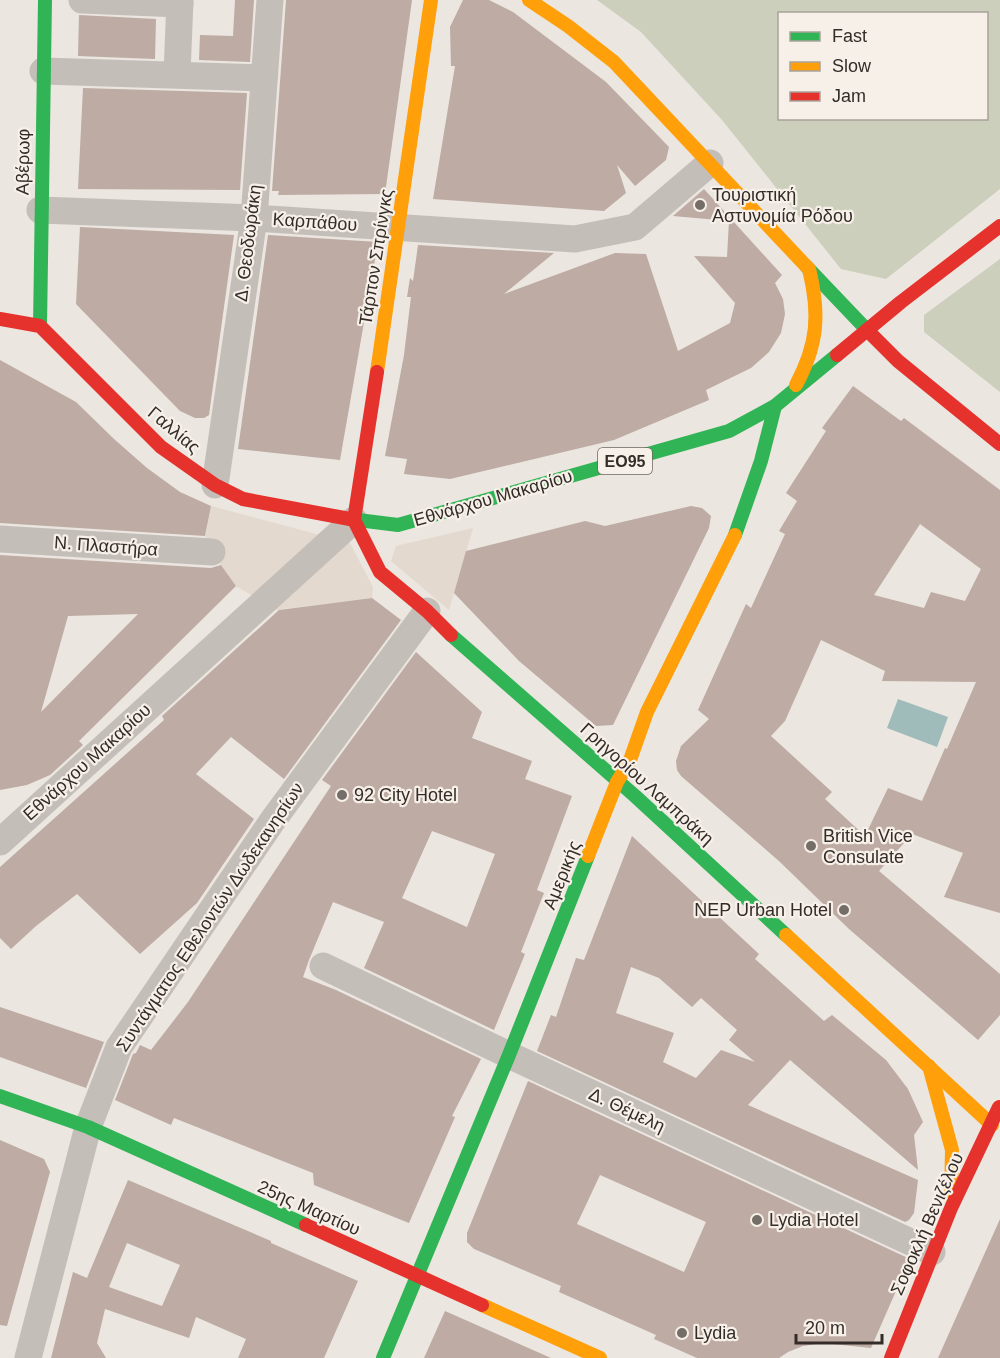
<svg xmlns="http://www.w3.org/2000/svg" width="1000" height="1358" viewBox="0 0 1000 1358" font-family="Helvetica,sans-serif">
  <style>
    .green { fill: #cccfbb; fill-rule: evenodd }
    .plaza { fill: #e4d9ce }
    .water { fill: #9fbbba }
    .building { fill: #bdaba4; fill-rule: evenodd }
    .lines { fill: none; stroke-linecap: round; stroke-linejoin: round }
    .street { stroke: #c4beb9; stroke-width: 27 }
    .fast { stroke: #30b455; stroke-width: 14 }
    .slow { stroke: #ff9f0a; stroke-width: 14 }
    .jam { stroke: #e5322d; stroke-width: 14 }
    .poi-dot { fill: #746d68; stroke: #f7f0e8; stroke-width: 2 }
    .labels { text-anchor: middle; stroke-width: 4.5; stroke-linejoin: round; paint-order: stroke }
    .shield { fill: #f7f0e8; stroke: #6e6762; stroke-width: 1.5 }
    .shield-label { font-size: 16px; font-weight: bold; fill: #342c28 }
    .street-label { font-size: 18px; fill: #342c28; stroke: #f7f0e8 }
    .poi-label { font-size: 18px; fill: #342c28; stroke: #f7f0e8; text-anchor: start }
  </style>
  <rect width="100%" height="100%" fill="#ebe6e0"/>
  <g class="green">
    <path d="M597,0H1000V189L886,279L841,269L722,120L641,32ZM780,14H986V118H780Z"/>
    <path d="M1000,259V392L924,332V315Z"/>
  </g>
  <g class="plaza">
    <path d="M211,506L350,543L373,587L372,598L275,610L236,586L212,552L205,539Z"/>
    <path d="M473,528L449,610L391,561L396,546Z"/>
  </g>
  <path class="water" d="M898,699L948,717L937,747L887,728Z"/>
  <g class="building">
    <path d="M235,0H254L250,62L199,60L200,35L233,36Z"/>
    <path d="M286,0H412L385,194L278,195L279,191H272Z"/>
    <path d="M463,0H489L513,12L606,82L669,147L666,160L635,186L617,165L626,193L604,211L433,199L455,66H451L450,27Z"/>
    <path d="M79,15L156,19L155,59L78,56Z"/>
    <path d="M83,88L247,93L240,190L78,189Z"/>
    <path d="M704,189L782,275L775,283L783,299L785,314L781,333L769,352L751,368L706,390L709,400L614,440L450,479L404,474L407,459L385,456L404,355L411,297H407L410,278L413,281L418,245L554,253L504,294L615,253L646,254L678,351L730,323L735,303L694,256L727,257L729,221L673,216Z"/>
    <path d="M80,227L234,235L209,415L204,418H195L180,411L76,304Z"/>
    <path d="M268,235L378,242L340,460L238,449Z"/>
    <path d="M0,360L76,402L114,439L147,468L180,492L211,506L205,536L0,523Z"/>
    <path d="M853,386L901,421L904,418L1000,490V913L944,897L963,853L912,834L879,871L1000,974V1015L978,1040L849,929L780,862L681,776L677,770L676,761L681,746L709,719L698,710L746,604L751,608L785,534L779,531L797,501L786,493L826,431L822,428ZM920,524L981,569L965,601L931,592L924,608L874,595ZM821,640L885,671L882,681L976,682L947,749L945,748L922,801L888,788L865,836L825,799L832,792L771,736L785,721Z"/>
    <path d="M691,506L702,508L711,516L709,528L613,725L596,726L519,661L454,593L466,551L585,521L605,526Z"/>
    <path d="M0,555L211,568L221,565L236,586L79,741L83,745L50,775L27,785L0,790ZM138,614L41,712L68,616Z"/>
    <path d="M372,598L401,620L284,779L231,737L196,774L254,819L197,903L140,954L77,894L36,926L11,949L0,938V867L164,720L162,716L279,610Z"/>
    <path d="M416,652L482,712L472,738L532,761L525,779L572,796L537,890L544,893L521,952L525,954L494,1030L364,968L384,922L333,902L309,960L303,977L336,990L481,1059L452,1116L455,1117L409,1223L314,1185L313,1173L174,1118L171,1125L115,1100L133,1054L136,1053L140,1045L151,1050L188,1002L331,786L322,780ZM432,831L495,854L467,927L402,898Z"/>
    <path d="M632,836L759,954L755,959L824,1021L832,1015L886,1060L908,1089L923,1122L914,1135L918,1170L790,1060L748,1105L918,1180L914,1213L909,1220L905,1222L537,1051L551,1015L556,1017L576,958L584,960ZM631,967L659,978L692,1007L701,998L737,1030L729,1040L755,1062L721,1050L696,1078L663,1062L674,1033L616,1013Z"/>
    <path d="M0,1007L104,1042L86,1088L0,1057Z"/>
    <path d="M528,1081L910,1259L871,1348L823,1343L803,1346L788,1352L779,1358H697L654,1339L656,1335L559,1292L561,1286L474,1249L467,1242V1233ZM600,1175L706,1222L684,1272L577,1224Z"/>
    <path d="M0,1140L44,1159L50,1172L7,1326L0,1325Z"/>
    <path d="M128,1180L271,1241V1243L358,1281L324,1358H238L246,1339L196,1317L189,1338L105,1309L97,1343L106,1358H51L73,1272L87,1278ZM127,1243L180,1265L162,1306L109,1287Z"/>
    <path d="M1000,1219V1358H938Z"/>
    <path d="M445,1311L551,1358H424Z"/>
  </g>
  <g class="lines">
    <g class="street">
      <path d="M82,0L180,4"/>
      <path d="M43,71L264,78"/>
      <path d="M177,74L180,0"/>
      <path d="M40,210L254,218L575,239L635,227L710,163"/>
      <path d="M215,485L254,218L270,0"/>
      <path d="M0,539L212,552"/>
      <path d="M0,842L354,520"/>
      <path d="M323,966L509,1055L932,1252"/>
      <path d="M28,1358L88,1127L119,1047L273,820L427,611"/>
    </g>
    <g class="fast">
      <path d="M806,266L867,330"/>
      <path d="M40,326L45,0"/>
      <path d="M350,519L398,525L729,431L775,406L837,355"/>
      <path d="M735,535L761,461L775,406"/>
      <path d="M451,635L635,796L786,935"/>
      <path d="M0,1096L88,1127L306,1225"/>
      <path d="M383,1358L509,1055L588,856"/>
    </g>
    <g class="slow">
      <path d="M529,0L568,26L614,62L806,266"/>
      <path d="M377,372L431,0"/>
      <path d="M796,385C818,344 820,314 809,269"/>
      <path d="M588,856L617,782L629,763L647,712L735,535"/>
      <path d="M786,935L992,1125"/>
      <path d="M929,1066L952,1150L951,1196"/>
      <path d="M482,1305L600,1358"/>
    </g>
    <g class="jam">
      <path d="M0,319L40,326L161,447L215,485L243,499L350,519"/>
      <path d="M867,330L898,361L1000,444"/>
      <path d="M837,355L901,302L1000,226"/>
      <path d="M377,372L354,520L380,572L427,611L451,635"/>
      <path d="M306,1225L482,1305"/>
      <path d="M891,1358L951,1208L999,1107"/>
    </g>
  </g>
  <g class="poi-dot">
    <circle cx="700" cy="205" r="6"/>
    <circle cx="342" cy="795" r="6"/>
    <circle cx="811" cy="846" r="6"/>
    <circle cx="844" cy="910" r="6"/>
    <circle cx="757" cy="1220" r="6"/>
    <circle cx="682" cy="1333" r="6"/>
  </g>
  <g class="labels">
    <rect class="shield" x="598" y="448" width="54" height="26" rx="4.5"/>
    <g class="shield-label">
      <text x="625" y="467">ΕΟ95</text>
    </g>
    <g class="street-label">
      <text transform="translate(23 162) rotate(-89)" y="6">Αβέρωφ</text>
      <text transform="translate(315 222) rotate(4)" y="6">Καρπάθου</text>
      <text transform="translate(248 243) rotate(-83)" y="6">Δ. Θεοδωράκη</text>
      <text transform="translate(376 257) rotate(-81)" y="6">Τάρπον Σπρίνγκς</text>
      <text transform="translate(174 430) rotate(40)" y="6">Γαλλίας</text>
      <text transform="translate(493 498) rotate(-16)" y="6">Εθνάρχου Μακαρίου</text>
      <text transform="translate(106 546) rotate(4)" y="6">Ν. Πλαστήρα</text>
      <text transform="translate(87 762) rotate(-42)" y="6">Εθνάρχου Μακαρίου</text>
      <text transform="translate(647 784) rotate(42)" y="6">Γρηγορίου Λαμπράκη</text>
      <text transform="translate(562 875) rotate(-68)" y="6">Αμερικής</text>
      <text transform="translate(210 917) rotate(-56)" y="6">Συντάγματος Εθελοντών Δωδεκανησίων</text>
      <text transform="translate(627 1110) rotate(25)" y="6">Δ. Θέμελη</text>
      <text transform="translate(309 1208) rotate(24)" y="6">25ης Μαρτίου</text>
      <text transform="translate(927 1224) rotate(-66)" y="6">Σοφοκλή Βενιζέλου</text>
    </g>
    <g class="poi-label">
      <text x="712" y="201">Τουριστική<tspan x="712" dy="21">Αστυνομία Ρόδου</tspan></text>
      <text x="354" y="801">92 City Hotel</text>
      <text x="823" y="842">British Vice<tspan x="823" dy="21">Consulate</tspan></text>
      <text x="832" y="916" text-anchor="end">NEP Urban Hotel</text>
      <text x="769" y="1226">Lydia Hotel</text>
      <text x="694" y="1339">Lydia</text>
    </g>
  </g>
  <rect x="778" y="12" width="210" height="108" fill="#f7f0e8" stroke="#a9a29b" stroke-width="1.5"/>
  <rect x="790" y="32" width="30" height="9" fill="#30b455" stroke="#a9a29b" stroke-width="1.5"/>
  <text x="832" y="42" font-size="18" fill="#342c28">Fast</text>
  <rect x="790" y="62" width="30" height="9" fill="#ff9f0a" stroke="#a9a29b" stroke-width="1.5"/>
  <text x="832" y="72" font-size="18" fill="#342c28">Slow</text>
  <rect x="790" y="92" width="30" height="9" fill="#e5322d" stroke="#a9a29b" stroke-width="1.5"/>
  <text x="832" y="102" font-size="18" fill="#342c28">Jam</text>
  <path d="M796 1334v9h86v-9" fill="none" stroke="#342c28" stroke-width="3"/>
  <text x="805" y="1334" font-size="18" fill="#342c28" stroke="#f7f0e8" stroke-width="4.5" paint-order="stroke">20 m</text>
</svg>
